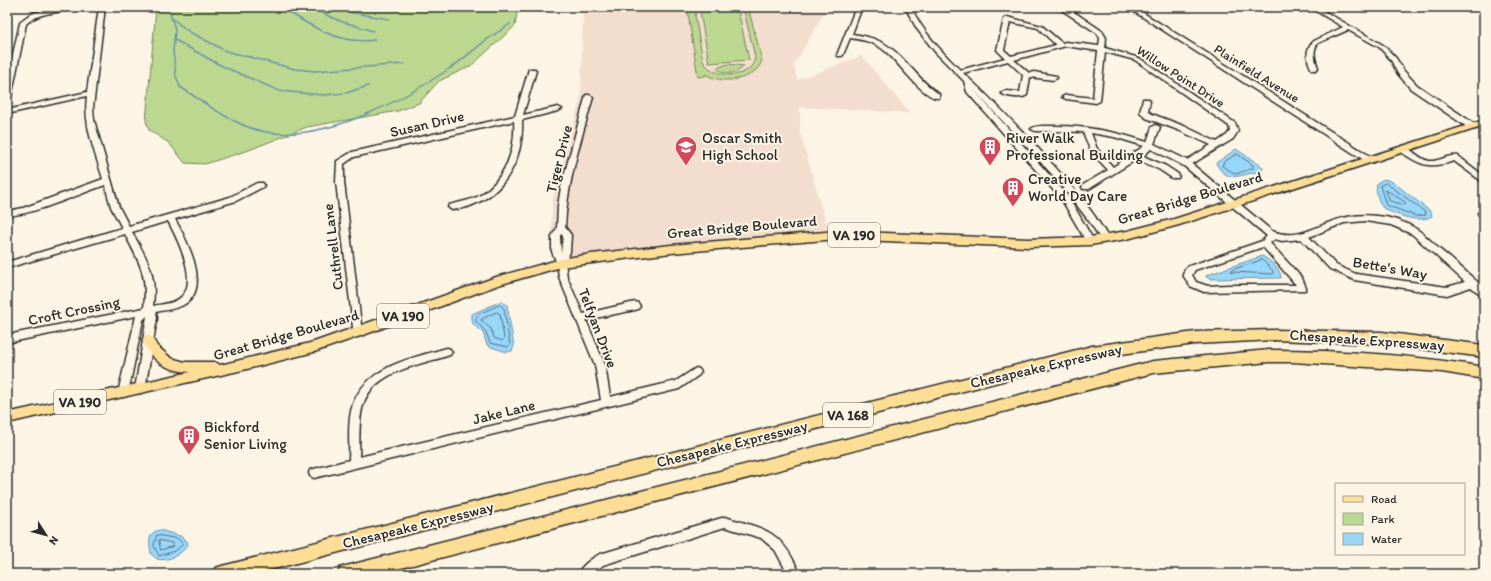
<svg xmlns="http://www.w3.org/2000/svg" width="1491" height="581" viewBox="0 0 1491 581" font-family="Itim,sans-serif">
  <style>
    .built { fill: #f3ddcf }
    .green { fill: #bcd890; stroke: #74825e }
    .water { fill: #98d6fa; stroke: #6c92a7 }
    .lines { fill: none; stroke-linecap: round; stroke-linejoin: round }
    .shore { stroke: #576f7e; stroke-width: 1 }
    .stream { stroke: #6c92a7; stroke-width: 1.5 }
    .minor-casing { stroke: #2b2b2b; stroke-width: 3 }
    .major-casing { stroke: #2b2b2b; stroke-width: 3 }
    .highway-casing { stroke: #2b2b2b; stroke-width: 3 }
    .minor { fill: #fcf5e5; fill-rule: evenodd }
    .major { fill: #fcde96; fill-rule: evenodd }
    .highway { fill: #fcde96; fill-rule: evenodd }
    .labels { text-anchor: middle; stroke-width: 4; stroke-linejoin: round; paint-order: stroke }
    .far-street-label { font-size: 13px; fill: #2b2b2b; stroke: #fcf5e5 }
    .shield { fill: #fcf5e5; stroke: #6a6863; stroke-width: 1 }
    .shield-label { font-size: 14px; font-weight: bold; fill: #2b2b2b }
    .street-label { font-size: 15px; fill: #2b2b2b; stroke: #fcf5e5 }
    .poi-label { font-size: 15px; fill: #2b2b2b; stroke: #fcf5e5; text-anchor: start }
  </style>
  <rect width="100%" height="100%" fill="#fcf5e5"/>
  <filter id="ink" filterUnits="userSpaceOnUse"><feTurbulence type="fractalNoise" baseFrequency=".025" numOctaves="2"/><feDisplacementMap in="SourceGraphic" scale="8" xChannelSelector="R" yChannelSelector="G"/><feConvolveMatrix kernelMatrix="1 2 1 2 8 2 1 2 1" color-interpolation-filters="sRGB"/></filter>
  <g filter="url(#ink)">
    <path class="built" d="M583,7L827,8L794,65L797,80L862,56L910,113L800,107V132L828,230L551,259L552,202L581,97Z"/>
    <g class="green">
      <path d="M156,7H518L515,26L471,66L439,81L419,103L398,111L307,127L249,150L205,164L185,163L169,143L149,130L146,121Z"/>
      <path d="M687,7H699L695,15L703,61C712,79 752,81 755,57L744,11L741,7H748L762,60C756,81 721,85 705,74V76L698,77Z"/>
      <path d="M738,10L749,60L709,63L700,12Z"/>
      <path d="M728,64L744,66C737,75 724,75 716,68Z"/>
    </g>
    <g class="water">
      <path d="M1236,149L1263,167L1262,171C1244,173 1227,186 1216,163Z"/>
      <path d="M1384,179L1393,182L1431,212L1432,216C1421,224 1394,215 1383,208C1378,201 1375,191 1377,183Z"/>
      <path d="M1262,256C1269,259 1282,271 1281,278L1211,279L1206,277L1207,275Z"/>
      <path d="M501,301L507,305L514,346L512,351L507,352L488,346C485,342 485,337 483,333C476,325 471,328 472,314Z"/>
      <path d="M160,530L180,536L187,541L188,545C181,554 169,562 157,559L151,554C150,545 146,532 160,530Z"/>
    </g>
    <g class="lines">
      <g class="shore">
        <path d="M1237,154L1253,165V168L1236,174L1222,166L1223,163Z"/>
        <path d="M1386,183L1425,212L1426,215L1416,216L1386,205L1380,186Z"/>
        <path d="M1386,190L1405,202V205L1390,201Z"/>
        <path d="M1262,260L1273,271V274L1231,272L1232,270Z"/>
        <path d="M500,305L504,308L510,345L508,347L490,343L486,332L475,320L479,314Z"/>
        <path d="M497,312L500,314L504,338L502,341L494,338L491,329L481,320Z"/>
        <path d="M157,535L178,539L183,544L175,551L159,556L154,546Z"/>
        <path d="M159,540L172,543L174,546L161,550Z"/>
      </g>
      <g class="stream">
        <path d="M168,7L175,29L173,52L176,76L180,87C206,103 235,127 266,132C324,142 402,101 449,69C460,62 470,53 480,45C489,37 500,31 510,24"/>
        <path d="M281,7C310,26 339,45 375,40"/>
        <path d="M309,7L340,21L373,31"/>
        <path d="M316,9L337,10L389,19"/>
        <path d="M173,19L188,31L226,51L295,69L315,71L404,64"/>
        <path d="M175,40L220,65L279,91L323,95L346,93L368,86"/>
      </g>
      <g class="minor-casing">
        <g id="minor">
          <path d="M66,7H80L77,9C61,12 38,12 26,24L11,98L7,100V81L20,23C30,10 50,9 66,7Z"/>
          <path d="M99,7H105L93,108L94,120L119,207L129,226L230,197L257,183H263L264,185L263,187L236,201L175,219C186,239 212,287 185,304C177,309 165,310 156,312L157,318L145,389L143,392L140,393L137,392L135,389L147,316L143,320L128,393L127,396L123,397L119,396L118,393L136,316L7,343V335L144,308C148,274 139,262 125,234L7,268V262L122,228L111,207L105,185C84,192 26,218 7,215V209L13,210L23,208L103,179C95,152 83,124 87,96L7,114V110L87,92ZM168,221C177,238 200,283 180,298C173,304 161,304 153,306C157,273 147,259 132,232Z"/>
          <path d="M856,7H862L852,34C861,35 870,37 879,41C903,52 916,79 939,94V98C924,100 897,60 885,51C875,42 863,40 850,38L843,55L842,56H838L837,55Z"/>
          <path d="M905,7H911C922,31 941,51 960,70L1005,58L997,50L1004,19L1007,17L1042,26L1062,43L1066,42L1099,46L1100,38L1097,33L1057,7H1065L1071,10L1102,31L1106,38L1105,48L1139,58L1235,123L1238,131L1233,139L1192,164L1272,231C1295,240 1311,229 1333,221C1359,211 1394,214 1418,230C1425,235 1432,242 1438,248C1454,261 1469,274 1484,288V297L1471,287L1447,295L1354,280L1330,269L1301,239L1282,241L1275,239L1270,243L1302,278L1306,288L1305,290L1204,292L1190,286L1183,275L1185,269L1189,266L1262,241L1267,236L1184,166L1151,149L1143,156L1166,166L1178,174L1179,176L1178,178H1172L1160,170L1137,159L1089,189H1083L1082,187L1083,185L1108,170L1091,152L1083,132L1054,131H1035L1031,129C1035,125 1043,126 1049,126C1082,125 1115,131 1147,142L1152,127L1156,125L1160,127L1154,144L1187,160L1211,145L1178,130L1146,118L1140,112L1143,99H1149L1150,101L1148,111L1152,114L1184,126L1217,142L1227,135L1230,131L1229,126L1135,60L1105,52L1100,101L1096,103L1066,99L1062,97L1066,95L1093,98L1098,51L1066,46L1014,60L1029,73L1034,72L1056,76L1057,78L1053,80L1030,77L1027,95C1022,99 1006,97 1001,93L1005,91L1020,92L1023,75L1008,61L963,73C989,96 1013,122 1037,147C1063,176 1090,205 1109,239L1108,241H1102L1089,221L1059,182L973,89L1068,196L1094,241L1090,244L1087,243L1062,200L967,92L964,81L936,53L917,29ZM1010,22L1038,28L1056,45L1011,56L1004,50ZM1091,133L1114,137L1144,146L1113,167L1097,149ZM1365,221L1391,225L1412,234L1465,282L1447,287L1356,274L1336,265L1309,237L1344,223ZM1263,247L1296,285H1228L1208,286L1196,282L1192,275L1195,270Z"/>
          <path d="M1127,7H1134L1373,158L1374,160L1373,162H1367Z"/>
          <path d="M1309,7H1317L1383,45L1396,58L1404,71L1417,85L1476,125V129H1470L1411,89L1398,74L1391,60L1379,47L1348,30L1318,43C1312,51 1315,59 1318,68L1316,70H1312C1306,59 1305,49 1314,41L1343,27Z"/>
          <path d="M529,69H535L536,71L523,115L558,107L562,109L558,111L522,120C524,156 507,193 470,206C465,208 458,209 452,210L448,207L449,205C459,202 469,201 479,196C505,180 516,150 514,121L354,157L344,164V182L362,333L360,336H354L336,182L337,161L352,152L515,116Z"/>
          <path d="M586,95H589L593,97C581,140 567,183 565,227L571,235L570,252L565,263L567,277L583,314L635,302L638,303L640,306L638,309L635,310L586,320L605,365L610,397L676,381L696,368L699,369L701,372L699,375L679,389L314,478L310,476L309,473L310,470L349,460C350,442 347,421 353,404C367,366 412,358 447,348L450,349L452,352L450,355C421,365 374,370 363,405C358,421 360,441 359,457L601,400L595,365L559,277L557,263L552,252V236L557,228L558,206L561,187ZM561,234L563,236L561,253L560,236Z"/>
          <path d="M1403,146C1412,149 1419,159 1429,161C1439,162 1448,154 1458,156L1484,176V183L1454,161C1429,169 1421,166 1400,151L1399,149Z"/>
          <path d="M1484,209V215H1479L1478,213Z"/>
          <path d="M725,517C767,530 781,530 800,574H788L775,550L761,538L725,527L603,565L593,574H578C581,566 592,558 600,554Z"/>
        </g>
      </g>
      <g class="major-casing">
        <path id="major" d="M1484,120V126L1179,225L1127,239L1090,245L1028,247L837,239L671,253L561,267L498,285L369,333L314,352L243,370L7,423V413L190,372C165,370 153,362 142,340L144,337L148,335L152,337L157,346L171,358L185,362H215L220,365L314,342L496,277L561,259L591,254L671,245L837,231L1028,239L1090,237L1127,231L1174,219Z"/>
      </g>
      <g class="highway-casing">
        <g id="highway">
          <path d="M1274,330L1382,332L1484,345V357L1382,344L1274,340L1195,344L1092,358L254,574H214L216,568L222,566L1092,346L1195,332Z"/>
          <path d="M1269,350C1341,350 1413,355 1484,367V379L1442,372L1293,362H1269L1153,373L378,574H338L340,568L346,566L1153,361Z"/>
        </g>
      </g>
      <use href="#minor" class="minor"/>
      <use href="#major" class="major"/>
      <use href="#highway" class="highway"/>
    </g>
  </g>
  <defs>
    <g id="school-pin" transform="scale(1.15)"><path d="M0 17L-7.5 6A9.5 9.5 0 1 1 7.5 6Z" fill="#d1495b" stroke="#fcf5e5"/><path d="M0-5L7-2L0 1L-7-2ZM-4 1L0 2.5L4 1V4Q0 6-4 4Z" fill="#fff"/></g>
    <g id="building-pin" transform="scale(1.15)"><path d="M0 17L-7.5 6A9.5 9.5 0 1 1 7.5 6Z" fill="#d1495b" stroke="#fcf5e5"/><path d="M-4-6H4V6H1V3H-1V6H-4ZM-2.5-4.3h1.7v1.8h-1.7ZM.8-4.3h1.7v1.8H.8ZM-2.5-1h1.7V.8h-1.7ZM.8-1h1.7V.8H.8Z" fill="#fff"/></g>
  </defs>
  <g fill-rule="evenodd">
    <use href="#school-pin" x="686" y="147"/>
    <use href="#building-pin" x="990" y="147"/>
    <use href="#building-pin" x="1013" y="188"/>
    <use href="#building-pin" x="189" y="436"/>
  </g>
  <g class="labels">
    <g class="far-street-label">
      <text transform="translate(1257 73) rotate(32)" y="5">Plainfield Avenue</text>
      <text transform="translate(1181 76) rotate(33)" y="5">Willow Point Drive</text>
    </g>
    <g class="shield">
      <rect x="828" y="223" width="52" height="24" rx="3"/>
      <rect x="377" y="304" width="52" height="24" rx="3"/>
      <rect x="54" y="390" width="52" height="24" rx="3"/>
      <rect x="823" y="403" width="50" height="24" rx="3"/>
    </g>
    <g class="shield-label">
      <text x="854" y="240">VA 190</text>
      <text x="403" y="321">VA 190</text>
      <text x="80" y="407">VA 190</text>
      <text x="848" y="420">VA 168</text>
    </g>
    <g class="street-label">
      <text transform="translate(427 124) rotate(-13)" y="5">Susan Drive</text>
      <text transform="translate(559 159) rotate(-76)" y="5">Tiger Drive</text>
      <text transform="translate(1190 198) rotate(-17)" y="5">Great Bridge Boulevard</text>
      <text transform="translate(742 227) rotate(-5)" y="5">Great Bridge Boulevard</text>
      <text transform="translate(333 247) rotate(-97)" y="5">Cuthrell Lane</text>
      <text transform="translate(1390 268) rotate(10)" y="5">Bette's Way</text>
      <text transform="translate(74 311) rotate(-12)" y="5">Croft Crossing</text>
      <text transform="translate(598 328) rotate(69)" y="5">Telfyan Drive</text>
      <text transform="translate(286 335) rotate(-16)" y="5">Great Bridge Boulevard</text>
      <text transform="translate(1367 340) rotate(4)" y="5">Chesapeake Expressway</text>
      <text transform="translate(1046 366) rotate(-13)" y="5">Chesapeake Expressway</text>
      <text transform="translate(504 412) rotate(-14)" y="5">Jake Lane</text>
      <text transform="translate(732 444) rotate(-14)" y="5">Chesapeake Expressway</text>
      <text transform="translate(418 525) rotate(-14)" y="5">Chesapeake Expressway</text>
    </g>
    <g class="poi-label">
      <text x="702" y="143">Oscar Smith<tspan x="702" dy="17">High School</tspan></text>
      <text x="1006" y="143">River Walk<tspan x="1006" dy="17">Professional Building</tspan></text>
      <text x="1028" y="184">Creative<tspan x="1028" dy="17">World Day Care</tspan></text>
      <text x="204" y="432">Bickford<tspan x="204" dy="17">Senior Living</tspan></text>
    </g>
  </g>
  <rect width="1491" height="581" fill="none" stroke="#fcf5e5" stroke-width="24"/>
  <rect x="12" y="12" width="1467" height="557" fill="none" stroke="#2b2b2b" stroke-width="1.5" filter="url(#ink)"/>
  <rect x="1335" y="483" width="130" height="72" fill="#fcf5e5" stroke="#a8a49b"/>
  <rect x="1343" y="496" width="20" height="6" fill="#fcde96" stroke="#a8a49b"/>
  <text x="1371" y="503" font-size="12" fill="#2b2b2b">Road</text>
  <rect x="1343" y="513" width="20" height="12" fill="#bcd890" stroke="#a8a49b"/>
  <text x="1371" y="523" font-size="12" fill="#2b2b2b">Park</text>
  <rect x="1343" y="533" width="20" height="12" fill="#98d6fa" stroke="#a8a49b"/>
  <text x="1371" y="543" font-size="12" fill="#2b2b2b">Water</text>
  <g transform="translate(46 535) rotate(126)" stroke="#fcf5e5" stroke-width="3" paint-order="stroke">
  <path d="M0-3L7 15L0 10L-7 15Z" fill="#2b2b2b"/>
  <text y="-6" font-size="11" font-weight="bold" text-anchor="middle" fill="#2b2b2b">N</text>
  </g>
</svg>
